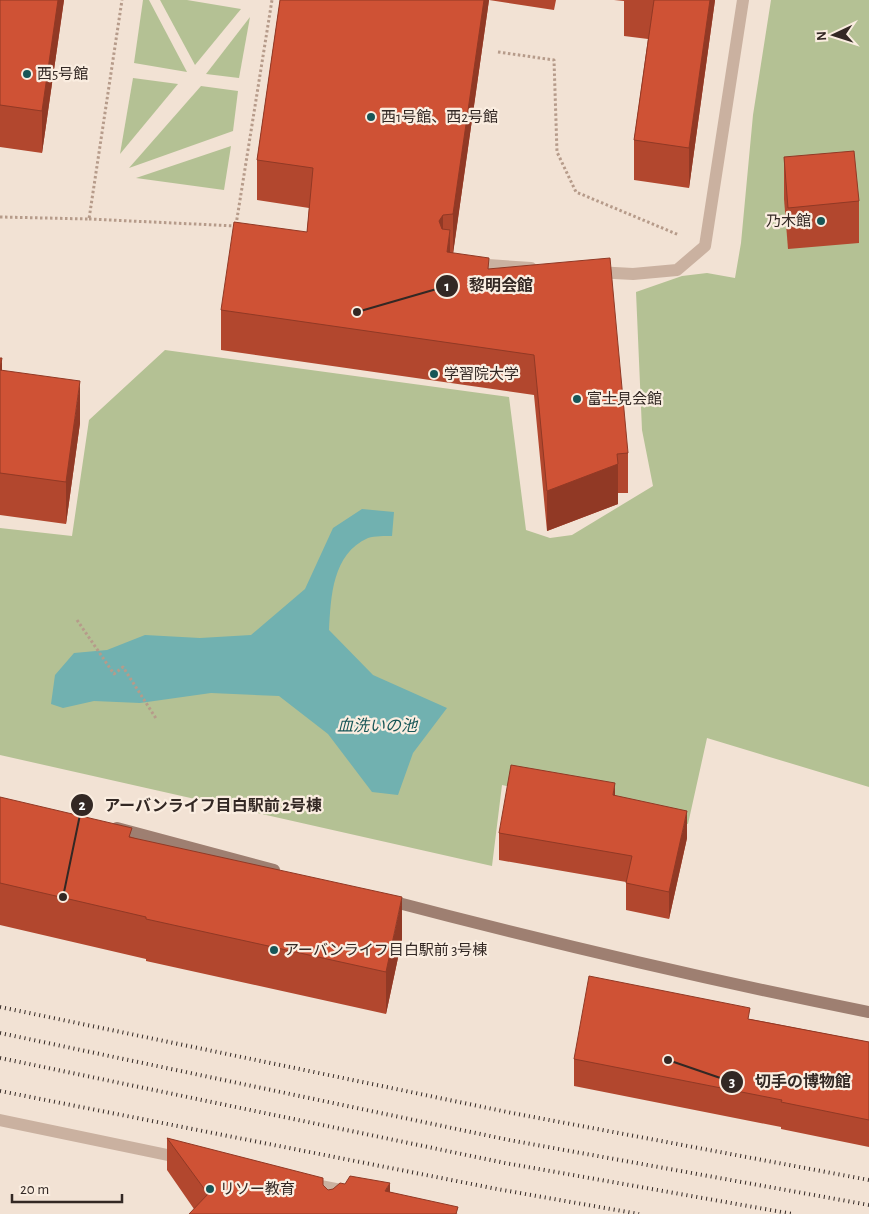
<svg xmlns="http://www.w3.org/2000/svg" width="869" height="1214" viewBox="0 0 869 1214" font-family="'Alegreya Sans','Noto Sans JP',sans-serif">
  <style>
    .green { fill: #b4c194 }
    .water { fill: #71b1b0 }
    .lines { fill: none; stroke-linecap: round; stroke-linejoin: round }
    .path { stroke: #b69b8a; stroke-width: 3; stroke-dasharray: 2.5 2.5; stroke-linecap: butt }
    .lane { stroke: #cab1a0; stroke-width: 12 }
    .street { stroke: #cab1a0; stroke-width: 12 }
    .secondary { stroke: #9e7f71; stroke-width: 12 }
    .rail { stroke: #332824; stroke-width: 4; stroke-dasharray: 1 4; stroke-linecap: butt }
    .wall { fill: #b2472e }
    .shaded-wall { fill: #913925 }
    .building { fill: #cf5235; stroke: #913925 }
    .poi-dot { fill: #175657; stroke: #faede0; stroke-width: 2 }
    .labels { text-anchor: middle; stroke-width: 4.5; stroke-linejoin: round; paint-order: stroke }
    .poi-label { font-size: 15px; fill: #332824; stroke: #faede0; text-anchor: start }
    .water-label { font-size: 16px; font-style: italic; fill: #175657; stroke: #faede0 }
    .leader { fill: none; stroke: #332824; stroke-width: 2 }
    .callout-dot { fill: #332824; stroke: #faede0; stroke-width: 2 }
    .mark-label { font-size: 15px; text-anchor: middle; font-weight: bold; fill: #fff }
    .callout-label { font-size: 16px; text-anchor: middle; font-weight: bold; fill: #332824; stroke: #faede0; stroke-width: 4.5; stroke-linejoin: round; paint-order: stroke }
  </style>
  <rect width="100%" height="100%" fill="#f2e2d4"/>
  <g class="green">
    <path d="M143,0H149L187,72L134,63Z"/>
    <path d="M160,0H187L241,9L195,65Z"/>
    <path d="M771,0H869V787L707,738L688,824L502,785L492,866L0,755V528L72,536L89,420L165,350L509,397L526,530L550,538L572,535L653,486L642,430L636,292L682,276L707,273L735,278L741,243L753,115Z"/>
    <path d="M250,17L239,78L206,74Z"/>
    <path d="M133,78L178,84L120,154Z"/>
    <path d="M201,86L238,91L233,131L129,168Z"/>
    <path d="M231,146L224,190L136,178Z"/>
  </g>
  <path class="water" d="M362,509L394,512L392,536C385,536 375,536 368,538C332,554 331,597 329,630L373,675L447,708L413,753L398,795L372,792L328,734L279,696L211,693L140,703L94,701L63,708L51,704L55,675L74,653L107,650L145,635L200,638L251,635L305,589L333,528Z"/>
  <g class="lines">
    <g class="path">
      <path d="M498,52L554,60L557,152L576,192L679,235"/>
      <path d="M0,217L89,219L122,0"/>
      <path d="M89,219L236,226"/>
      <path d="M236,225L272,0"/>
      <path d="M77,620L114,674L123,667L157,720"/>
    </g>
    <g class="lane">
      <path d="M473,264L531,268"/>
      <path d="M596,272L633,274L677,270L705,246L743,0"/>
    </g>
    <g class="street">
      <path d="M0,1120L182,1158"/>
      <path d="M310,1184L351,1192"/>
    </g>
    <g class="secondary">
      <path d="M117,828L274,870"/>
      <path d="M387,900C547,942 707,980 869,1012"/>
    </g>
    <g class="rail">
      <path d="M0,1007L512,1113L869,1180"/>
      <path d="M0,1033L509,1140L869,1205"/>
      <path d="M0,1058L505,1163L793,1214"/>
      <path d="M0,1091L497,1189L639,1214"/>
    </g>
  </g>
  <g class="wall">
    <path d="M0,0H64L42,153L0,147Z"/>
    <path d="M280,0H556L554,10L489,0L453,253L489,269L628,453V493H618V504L547,531L534,395L221,350V310L307,232L309,208L257,200V160Z"/>
    <path d="M614,0H715L689,188L634,180V140L648,39L624,36V1Z"/>
    <path d="M784,157L859,201V243L788,249L784,199Z"/>
    <path d="M0,358L2,371L80,423L66,524L0,515Z"/>
    <path d="M615,796L687,838L669,919L626,910V882L499,860V833Z"/>
    <path d="M0,797L132,837L402,939L386,1014L146,961V959L0,925Z"/>
    <path d="M750,1019L869,1042V1147L781,1129V1127L574,1086V1059Z"/>
    <path d="M167,1138L323,1185L328,1190L333,1189L345,1184L390,1192L458,1214L194,1209L167,1170Z"/>
  </g>
  <g class="shaded-wall">
    <path d="M58,0H64L42,153V111Z"/>
    <path d="M484,0H489L453,254V214Z"/>
    <path d="M710,0H715L689,188V148Z"/>
    <path d="M443,215V255L439,221Z"/>
    <path d="M450,230V270L447,252Z"/>
    <path d="M2,358V400L0,369Z"/>
    <path d="M80,381V423L66,524V482Z"/>
    <path d="M618,464V504L547,531V491Z"/>
    <path d="M615,783V810L613,795Z"/>
    <path d="M687,811V838L669,919V892Z"/>
    <path d="M402,897V939L386,1014V972Z"/>
    <path d="M390,1183V1214L385,1191Z"/>
  </g>
  <g class="building">
    <path d="M0,0H58L42,111L0,105Z"/>
    <path d="M280,0H484L453,214L443,215L439,221L442,229L450,230L447,252L489,258L488,269L610,258L628,453L617,454L618,464L547,491L534,355L221,310L234,222L307,232L313,168L257,160Z"/>
    <path d="M654,0H710L689,148L634,140Z"/>
    <path d="M854,151L859,201L788,208L784,157Z"/>
    <path d="M0,358H2L0,369Z"/>
    <path d="M0,370L80,381L66,482L0,473Z"/>
    <path d="M511,765L615,783L613,795L687,811L669,892L626,883L632,856L499,833Z"/>
    <path d="M0,797L132,828L129,837L402,897L386,972L146,919V917L0,883Z"/>
    <path d="M589,976L750,1008L748,1019L869,1042V1120L781,1102L782,1100L574,1059Z"/>
    <path d="M167,1138L323,1178V1185L328,1190L333,1189L340,1183L345,1184L350,1176L390,1183L385,1191L458,1207L456,1214H189L208,1194Z"/>
  </g>
  <g class="poi-dot">
    <circle cx="27" cy="74" r="5"/>
    <circle cx="371" cy="117" r="5"/>
    <circle cx="821" cy="221" r="5"/>
    <circle cx="434" cy="374" r="5"/>
    <circle cx="577" cy="399" r="5"/>
    <circle cx="274" cy="950" r="5"/>
    <circle cx="210" cy="1189" r="5"/>
  </g>
  <g class="labels">
    <g class="poi-label">
      <text x="37" y="79">西5号館</text>
      <text x="381" y="122">西1号館、西2号館</text>
      <text x="811" y="226" text-anchor="end">乃木館</text>
      <text x="444" y="379">学習院大学</text>
      <text x="587" y="404">富士見会館</text>
      <text x="284" y="955">アーバンライフ目白駅前 3号棟</text>
      <text x="220" y="1194">リソー教育</text>
    </g>
    <g class="water-label">
      <text x="377" y="731">血洗いの池</text>
    </g>
  </g>
  <path class="leader" d="M357 312L447 286M63 897L82 805M668 1060L732 1082"/>
  <g class="callout-dot">
    <circle cx="357" cy="312" r="5"/>
    <circle cx="63" cy="897" r="5"/>
    <circle cx="668" cy="1060" r="5"/>
    <circle cx="447" cy="286" r="12"/>
    <circle cx="82" cy="805" r="12"/>
    <circle cx="732" cy="1082" r="12"/>
  </g>
  <g class="mark-label">
    <text x="447" y="291">1</text>
    <text x="82" y="810">2</text>
    <text x="732" y="1087">3</text>
  </g>
  <g class="callout-label">
    <text x="501" y="291">黎明会館</text>
    <text x="213" y="811">アーバンライフ目白駅前 2号棟</text>
    <text x="803" y="1087">切手の博物館</text>
  </g>
  <g transform="translate(834 35) rotate(266)" stroke="#faede0" stroke-width="4" paint-order="stroke">
  <path d="M0-4L9 19L0 12L-9 19Z" fill="#332824"/>
  <text y="-8" font-size="14" font-weight="bold" text-anchor="middle" fill="#332824">N</text>
  </g>
  <path d="M12 1194v8h110v-8" fill="none" stroke="#332824" stroke-width="2.5"/>
  <text x="20" y="1194" font-size="15" fill="#332824" stroke="#faede0" stroke-width="4" paint-order="stroke">20 m</text>
</svg>
